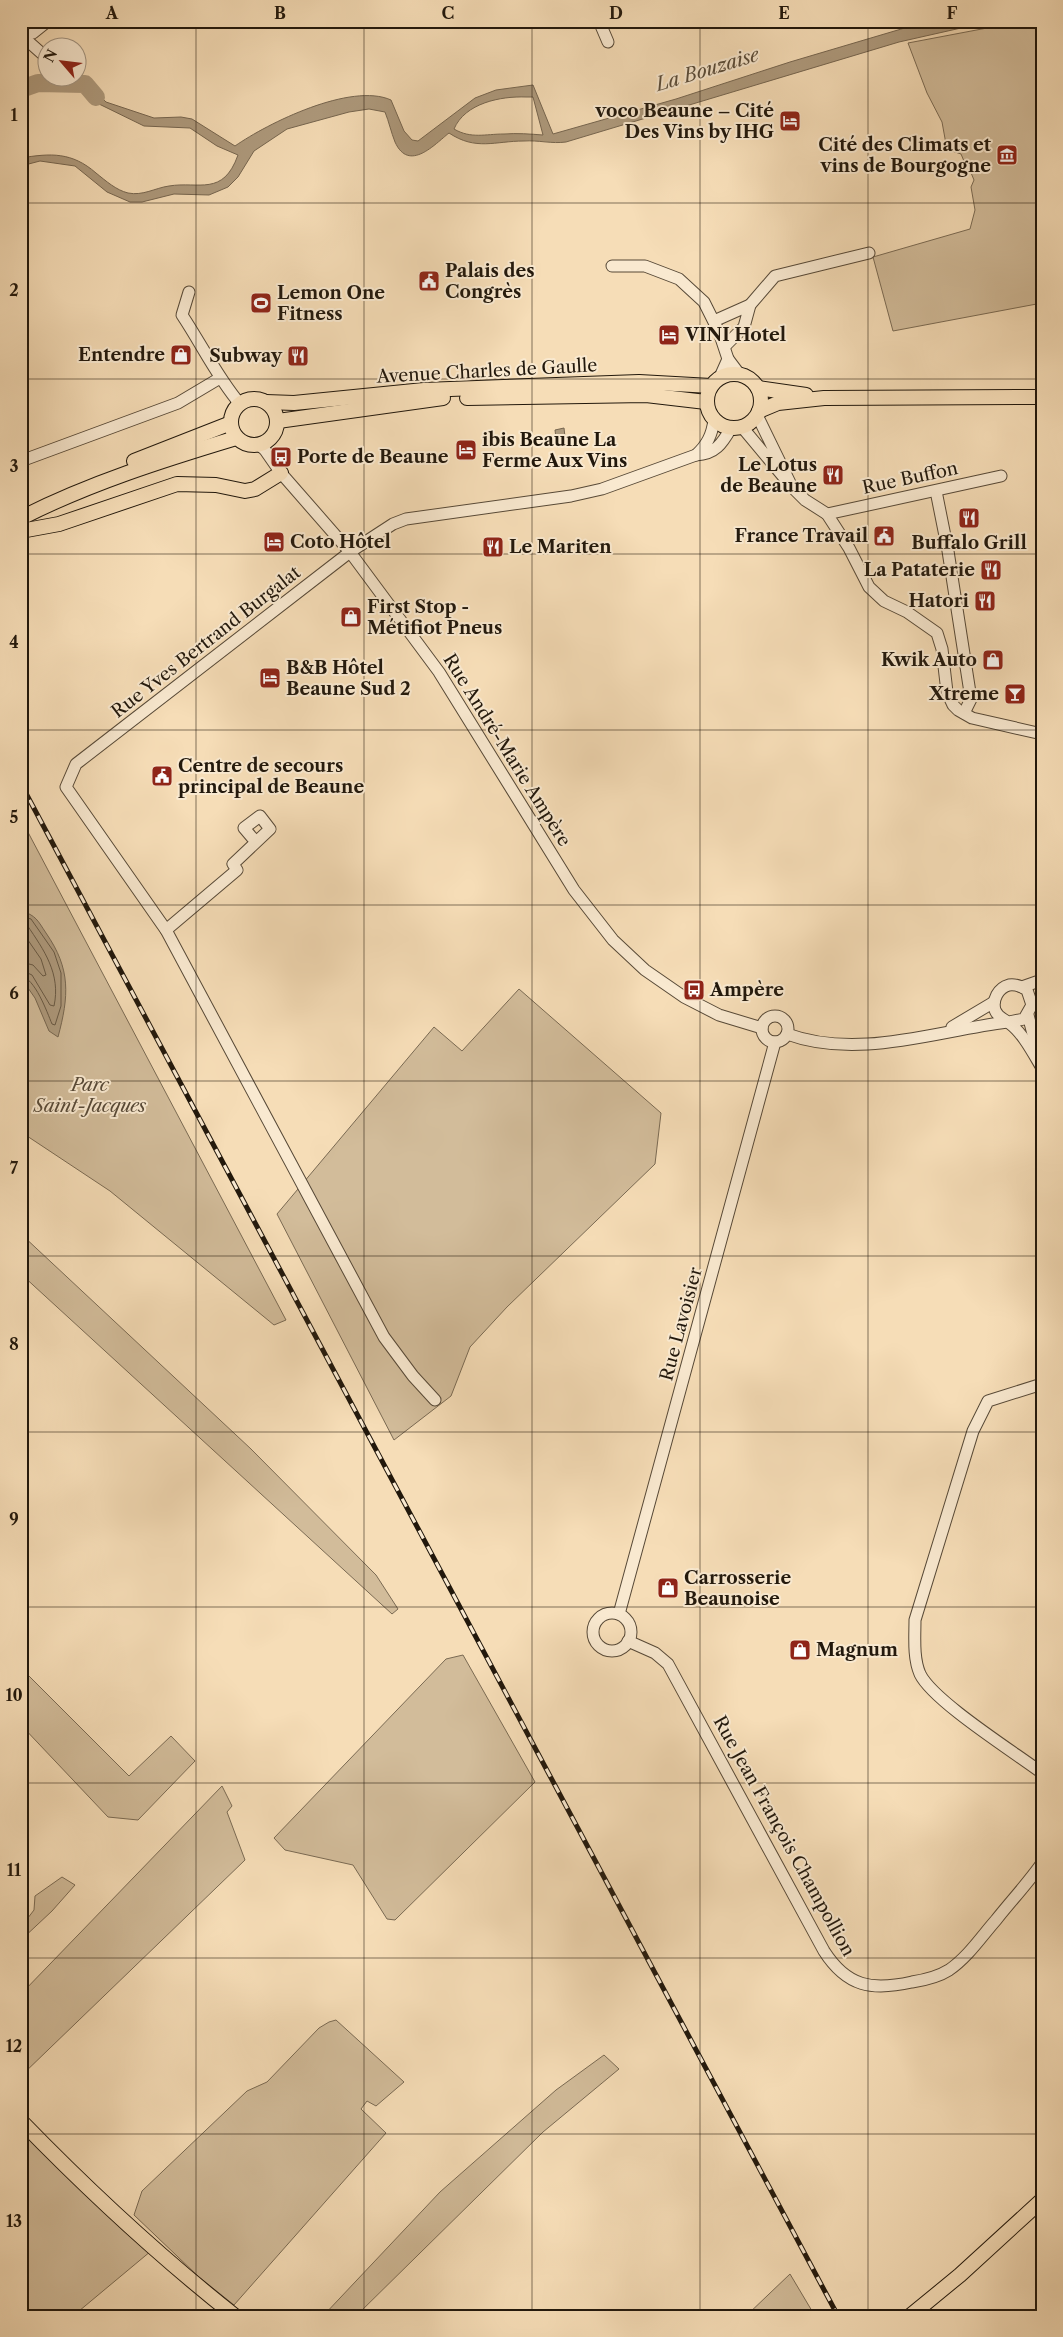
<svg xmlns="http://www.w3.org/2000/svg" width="1063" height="2337" viewBox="0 0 1063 2337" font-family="'Libre Caslon Text',serif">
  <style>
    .green { fill: #d2bc9a; stroke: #7a6a53 }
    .water { fill: #ae9a7d; stroke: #766650; fill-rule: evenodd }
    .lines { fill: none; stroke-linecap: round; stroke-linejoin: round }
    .shore { stroke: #685944; stroke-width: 1 }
    .river { stroke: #ae9a7d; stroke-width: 18 }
    .minor-casing { stroke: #574937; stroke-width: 13 }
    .major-casing { stroke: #22180c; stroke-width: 16 }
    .minor { stroke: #f9e9d0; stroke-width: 11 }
    .major { stroke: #f6ddb7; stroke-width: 14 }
    .rail-casing { stroke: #22180c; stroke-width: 5 }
    .rail { stroke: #f9e9d0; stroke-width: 3; stroke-dasharray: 9; stroke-linecap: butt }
    .grid { fill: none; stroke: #22180c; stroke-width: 1; stroke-opacity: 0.55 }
    .labels { text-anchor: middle; stroke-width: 4; stroke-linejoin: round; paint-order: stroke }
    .poi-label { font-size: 18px; font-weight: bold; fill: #22180c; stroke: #f9e9d0; text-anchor: start }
    .street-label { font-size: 18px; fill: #22180c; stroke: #f9e9d0 }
    .park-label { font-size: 18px; font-style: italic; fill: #574937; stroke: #f9e9d0 }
    .water-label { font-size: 19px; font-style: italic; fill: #5a4c39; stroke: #f9e9d0 }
    .neatline { fill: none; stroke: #22180c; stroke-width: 2 }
    .grid-label { font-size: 16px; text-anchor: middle; font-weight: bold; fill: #22180c }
  </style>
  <rect width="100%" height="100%" fill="#f6ddb7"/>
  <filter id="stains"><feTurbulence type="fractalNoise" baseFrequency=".004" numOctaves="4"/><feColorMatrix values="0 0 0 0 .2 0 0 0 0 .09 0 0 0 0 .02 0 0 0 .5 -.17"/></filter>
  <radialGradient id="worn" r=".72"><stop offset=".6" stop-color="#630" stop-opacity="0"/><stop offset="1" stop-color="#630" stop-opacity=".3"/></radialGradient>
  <g class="green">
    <path d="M1024,21H1042V303L893,331L873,257L970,229L975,210L971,187L974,180C971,170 964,164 961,154L949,150L946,144L942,122L927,93L908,43Z"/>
    <path d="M21,819L286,1320L274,1325L110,1191L21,1132Z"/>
    <path d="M519,989L661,1113L655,1164L507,1307L470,1347L451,1396L394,1440L277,1214L434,1027L462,1051Z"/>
    <path d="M21,1234L251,1449L376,1575L398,1609L392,1614L21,1274Z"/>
    <path d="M463,1655L535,1782L395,1920L387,1919L353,1865L285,1850L274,1838L446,1659Z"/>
    <path d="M21,1668L129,1776L171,1736L195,1761L138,1820L108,1817L21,1725Z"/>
    <path d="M222,1786L232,1806L227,1812L245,1860L21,2076V1994Z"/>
    <path d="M62,1877L75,1885L52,1911L21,1940V1927L34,1910L35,1896Z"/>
    <path d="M336,2020L404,2082L376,2106L367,2101L361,2109L386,2133L234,2305L199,2277L134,2215L142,2191L247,2091L267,2082L319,2028L329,2022Z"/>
    <path d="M604,2055L619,2069L543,2132L356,2316H323L440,2192L556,2090Z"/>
    <path d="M21,2116L151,2251L73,2316H21Z"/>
    <path d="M790,2274L815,2316H746Z"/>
  </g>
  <g class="water">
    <path d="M960,21H992L899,42L566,142C552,144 538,140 524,141C495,141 476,151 449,133C435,144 409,173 395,142C391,132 389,122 385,112L369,109L349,112L287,129L254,151L238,177L228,187L209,195L174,194L142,202H130L107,192L75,166L40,161L21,166V158C51,153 72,152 96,173C106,181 116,190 128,193C143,196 155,188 169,186C199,181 223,197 238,155L217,146L190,128L144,126L97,103L80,85L79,80L88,84L106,102L154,118L181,117L192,119L235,146C268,123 351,82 391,100L404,131L412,140L418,141L475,98L496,90L533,85L553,134L676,99L790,62L908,27ZM526,97H533L543,135C530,134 517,133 504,134C485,134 471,139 454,129C465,103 501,96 526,97Z"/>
    <path d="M564,428L566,446L557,447L555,430Z"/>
    <path d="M21,911C36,915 38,921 46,933C71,969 69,996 58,1037L49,1031L35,998L21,978Z"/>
  </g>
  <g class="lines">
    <g class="shore">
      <path d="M21,916L31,919L54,952L61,973V1006L55,1025L52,1024C47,1012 35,978 21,976"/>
      <path d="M21,923L27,925C44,950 61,974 54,1006L50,1005L32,975L21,970"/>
      <path d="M21,930L41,959L46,975L43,976L33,965L21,962"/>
    </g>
    <path class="river" d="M21,89L38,83L85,84L96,97"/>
    <g class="minor-casing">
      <g id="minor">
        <path d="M599,21L608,42"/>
        <path d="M33,33L48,21"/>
        <path d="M21,35L48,59"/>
        <path d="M612,266H645L679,279L704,302L719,332L728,359"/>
        <path d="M189,292L182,315C202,345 217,377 240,404"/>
        <path d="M750,305L775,276L869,253"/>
        <path d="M714,321L750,305L744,327L725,346"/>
        <path d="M720,377L728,359L740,375"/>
        <path d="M714,420C712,435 707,445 696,455C715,454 722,444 731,428"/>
        <path d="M742,427L792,487L757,415"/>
        <path d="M259,445L265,450L281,473L350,552L439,672L574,890L613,940L645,970L684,997L719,1015L762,1028"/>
        <path d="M21,461L178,403L220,378"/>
        <path d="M792,487L805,500L827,514L849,548L869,587L884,601L907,612L937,633L942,649L947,692L953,705L958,710L972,718L1042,734"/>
        <path d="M936,491L948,551L971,699L964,713"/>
        <path d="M827,514L1001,476"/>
        <path d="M166,930L237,870L233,864L270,829L260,816L244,828L255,841"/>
        <path d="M1022,987L1042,980"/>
        <path d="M1028,1015L1033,1034L1042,1050"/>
        <circle cx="775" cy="1029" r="13"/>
        <path d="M1009,1022L1024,1019L1032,1005L1027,990C1021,986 1016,984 1009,985C998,988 992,1000 995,1010C998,1018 1003,1018 1009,1023C1023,1033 1033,1053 1042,1068"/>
        <path d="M952,1027L994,1002"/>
        <path d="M787,1034C858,1060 935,1031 1007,1022"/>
        <path d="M1042,1384L988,1401L973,1431L915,1620C915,1637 913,1658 920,1674C933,1701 1014,1752 1042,1773"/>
        <path d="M435,1400L413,1376L384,1337L166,930L66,787L76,764L350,552L393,524L406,519L571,496L602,489L696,455"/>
        <circle cx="612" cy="1632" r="19"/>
        <path d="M619,1614L775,1042"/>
        <path d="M628,1641L655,1653L668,1664L824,1951C847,1987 872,1991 912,1982C925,1980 938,1977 949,1970C968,1957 981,1937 996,1920C1011,1901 1028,1883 1042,1863"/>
      </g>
    </g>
    <g class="major-casing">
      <g id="major">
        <circle cx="734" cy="401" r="27"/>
        <path d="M758,388L806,395"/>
        <path d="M467,398L646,395L706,402"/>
        <circle cx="254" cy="422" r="23"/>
        <path d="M266,402L294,403L424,390L639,382L711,386"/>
        <path d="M759,411L778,403L824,398L1042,397"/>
        <path d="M278,421L443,398"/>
        <path d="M134,461L231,423"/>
        <path d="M21,518C90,483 163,460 236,438"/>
        <path d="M21,531L59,524L177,484L216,485L245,491L255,489L281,473"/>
        <path d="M21,2121C88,2190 159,2256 235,2316"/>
        <path d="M910,2316L960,2275L1042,2200"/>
      </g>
    </g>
    <use href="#minor" class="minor"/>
    <use href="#major" class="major"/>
    <g class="rail-casing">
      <path id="rail" d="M21,784L838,2316"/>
    </g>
    <use href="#rail" class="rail"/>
  </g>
  <path class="grid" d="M196,21V2316M364,21V2316M532,21V2316M700,21V2316M868,21V2316M21,203H1042M21,379H1042M21,554H1042M21,730H1042M21,905H1042M21,1081H1042M21,1256H1042M21,1432H1042M21,1607H1042M21,1783H1042M21,1958H1042M21,2134H1042"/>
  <defs>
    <g id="hotel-square" transform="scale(1.125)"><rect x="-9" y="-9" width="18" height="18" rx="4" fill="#8f2418" stroke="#f9e9d0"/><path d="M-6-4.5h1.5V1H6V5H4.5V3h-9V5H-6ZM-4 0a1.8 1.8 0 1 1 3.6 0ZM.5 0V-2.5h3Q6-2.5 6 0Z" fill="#fff"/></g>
    <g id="museum-square" transform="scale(1.125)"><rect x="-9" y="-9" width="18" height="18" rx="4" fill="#8f2418" stroke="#f9e9d0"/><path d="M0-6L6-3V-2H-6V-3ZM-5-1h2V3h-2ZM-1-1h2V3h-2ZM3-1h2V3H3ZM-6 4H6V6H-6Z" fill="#fff"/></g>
    <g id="civic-square" transform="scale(1.125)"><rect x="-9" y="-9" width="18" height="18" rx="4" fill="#8f2418" stroke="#f9e9d0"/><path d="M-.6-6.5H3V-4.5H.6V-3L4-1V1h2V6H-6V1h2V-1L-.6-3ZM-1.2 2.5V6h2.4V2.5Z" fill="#fff"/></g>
    <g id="stadium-square" transform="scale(1.125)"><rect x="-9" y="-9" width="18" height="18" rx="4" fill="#8f2418" stroke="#f9e9d0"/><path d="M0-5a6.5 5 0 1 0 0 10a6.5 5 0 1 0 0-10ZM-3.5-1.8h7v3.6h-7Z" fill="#fff"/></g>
    <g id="shop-square" transform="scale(1.125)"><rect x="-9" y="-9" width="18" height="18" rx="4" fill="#8f2418" stroke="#f9e9d0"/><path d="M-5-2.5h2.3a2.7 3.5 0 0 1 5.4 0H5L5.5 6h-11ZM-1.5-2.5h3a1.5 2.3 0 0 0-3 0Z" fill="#fff"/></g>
    <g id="restaurant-square" transform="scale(1.125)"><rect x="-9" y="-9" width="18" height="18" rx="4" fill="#8f2418" stroke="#f9e9d0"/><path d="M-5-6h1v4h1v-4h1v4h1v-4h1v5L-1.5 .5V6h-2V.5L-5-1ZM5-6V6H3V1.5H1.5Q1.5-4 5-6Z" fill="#fff"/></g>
    <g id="bus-square" transform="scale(1.125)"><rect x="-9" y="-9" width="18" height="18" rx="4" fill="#8f2418" stroke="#f9e9d0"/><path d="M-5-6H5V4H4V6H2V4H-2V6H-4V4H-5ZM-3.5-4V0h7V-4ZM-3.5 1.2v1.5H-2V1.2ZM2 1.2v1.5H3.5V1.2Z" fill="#fff"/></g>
    <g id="bar-square" transform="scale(1.125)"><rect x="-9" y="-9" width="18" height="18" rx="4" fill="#8f2418" stroke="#f9e9d0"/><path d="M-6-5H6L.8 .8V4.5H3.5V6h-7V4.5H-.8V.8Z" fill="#fff"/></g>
  </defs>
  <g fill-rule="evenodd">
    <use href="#hotel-square" x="790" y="121"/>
    <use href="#museum-square" x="1007" y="155"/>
    <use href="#civic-square" x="429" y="281"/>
    <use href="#stadium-square" x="261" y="303"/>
    <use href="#hotel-square" x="669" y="335"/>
    <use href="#shop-square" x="181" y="355"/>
    <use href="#restaurant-square" x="298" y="356"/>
    <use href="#hotel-square" x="466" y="450"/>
    <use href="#bus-square" x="281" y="457"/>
    <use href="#restaurant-square" x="833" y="475"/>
    <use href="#restaurant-square" x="969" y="518"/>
    <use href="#civic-square" x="884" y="536"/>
    <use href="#hotel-square" x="274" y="542"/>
    <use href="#restaurant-square" x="493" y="547"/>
    <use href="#restaurant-square" x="991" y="570"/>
    <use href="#restaurant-square" x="985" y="601"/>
    <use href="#shop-square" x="351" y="617"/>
    <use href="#shop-square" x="993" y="660"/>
    <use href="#hotel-square" x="270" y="678"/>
    <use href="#bar-square" x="1015" y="694"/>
    <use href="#civic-square" x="162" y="776"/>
    <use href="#bus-square" x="694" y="990"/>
    <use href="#shop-square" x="668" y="1588"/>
    <use href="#shop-square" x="800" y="1650"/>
  </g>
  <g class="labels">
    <g class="poi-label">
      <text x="774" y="117" text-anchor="end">voco Beaune – Cité<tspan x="774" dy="21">Des Vins by IHG</tspan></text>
      <text x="991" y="151" text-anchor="end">Cité des Climats et<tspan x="991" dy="21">vins de Bourgogne</tspan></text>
      <text x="445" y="277">Palais des<tspan x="445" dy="21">Congrès</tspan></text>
      <text x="277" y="299">Lemon One<tspan x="277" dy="21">Fitness</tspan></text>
      <text x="685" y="341">VINI Hotel</text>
      <text x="165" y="361" text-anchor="end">Entendre</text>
      <text x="282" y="362" text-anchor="end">Subway</text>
      <text x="482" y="446">ibis Beaune La<tspan x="482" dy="21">Ferme Aux Vins</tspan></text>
      <text x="297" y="463">Porte de Beaune</text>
      <text x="817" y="471" text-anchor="end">Le Lotus<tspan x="817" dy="21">de Beaune</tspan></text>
      <text x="868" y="542" text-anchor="end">France Travail</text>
      <text x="290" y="548">Coto Hôtel</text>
      <text x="969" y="549" text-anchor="middle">Buffalo Grill</text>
      <text x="509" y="553">Le Mariten</text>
      <text x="975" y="576" text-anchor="end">La Pataterie</text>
      <text x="969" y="607" text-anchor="end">Hatori</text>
      <text x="367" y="613">First Stop -<tspan x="367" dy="21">Métifiot Pneus</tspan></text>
      <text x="977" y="666" text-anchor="end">Kwik Auto</text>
      <text x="286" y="674">B&amp;B Hôtel<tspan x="286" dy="21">Beaune Sud 2</tspan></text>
      <text x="999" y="700" text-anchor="end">Xtreme</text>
      <text x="178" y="772">Centre de secours<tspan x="178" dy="21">principal de Beaune</tspan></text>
      <text x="710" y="996">Ampère</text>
      <text x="684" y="1584">Carrosserie<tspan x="684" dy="21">Beaunoise</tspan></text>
      <text x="816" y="1656">Magnum</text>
    </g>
    <g class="street-label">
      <text transform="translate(487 371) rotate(-3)" y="6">Avenue Charles de Gaulle</text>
      <text transform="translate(910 478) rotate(-12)" y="6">Rue Buffon</text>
      <text transform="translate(206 642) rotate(-38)" y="6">Rue Yves Bertrand Burgalat</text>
      <text transform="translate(507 750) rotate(58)" y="6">Rue André-Marie Ampère</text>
      <text transform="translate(681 1324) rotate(-75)" y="6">Rue Lavoisier</text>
      <text transform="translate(784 1836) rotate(61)" y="6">Rue Jean François Champollion</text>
    </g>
    <g class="park-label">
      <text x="90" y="1091">Parc<tspan x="90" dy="21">Saint-Jacques</tspan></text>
    </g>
    <g class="water-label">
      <text transform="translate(707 69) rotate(-17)" y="7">La Bouzaise</text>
    </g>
  </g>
  <rect width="1063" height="2337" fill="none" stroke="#f6ddb7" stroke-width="55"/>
  <g transform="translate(62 62) rotate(298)"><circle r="24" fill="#f9e9d0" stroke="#a39582"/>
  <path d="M0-4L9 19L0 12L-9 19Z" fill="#8f2418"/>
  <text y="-8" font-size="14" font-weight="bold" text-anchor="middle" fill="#22180c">N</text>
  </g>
  <rect x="28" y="28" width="1008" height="2282" class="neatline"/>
  <g class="grid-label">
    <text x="112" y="19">A</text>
    <text x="280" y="19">B</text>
    <text x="448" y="19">C</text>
    <text x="616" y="19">D</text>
    <text x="784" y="19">E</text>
    <text x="952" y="19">F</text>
    <text x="14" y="121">1</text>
    <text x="14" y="296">2</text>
    <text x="14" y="472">3</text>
    <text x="14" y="648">4</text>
    <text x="14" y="823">5</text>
    <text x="14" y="999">6</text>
    <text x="14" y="1174">7</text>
    <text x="14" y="1350">8</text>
    <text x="14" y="1525">9</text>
    <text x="14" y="1701">10</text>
    <text x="14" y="1876">11</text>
    <text x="14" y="2052">12</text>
    <text x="14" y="2227">13</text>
  </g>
  <rect width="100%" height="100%" filter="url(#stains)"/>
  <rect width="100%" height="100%" fill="url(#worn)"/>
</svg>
